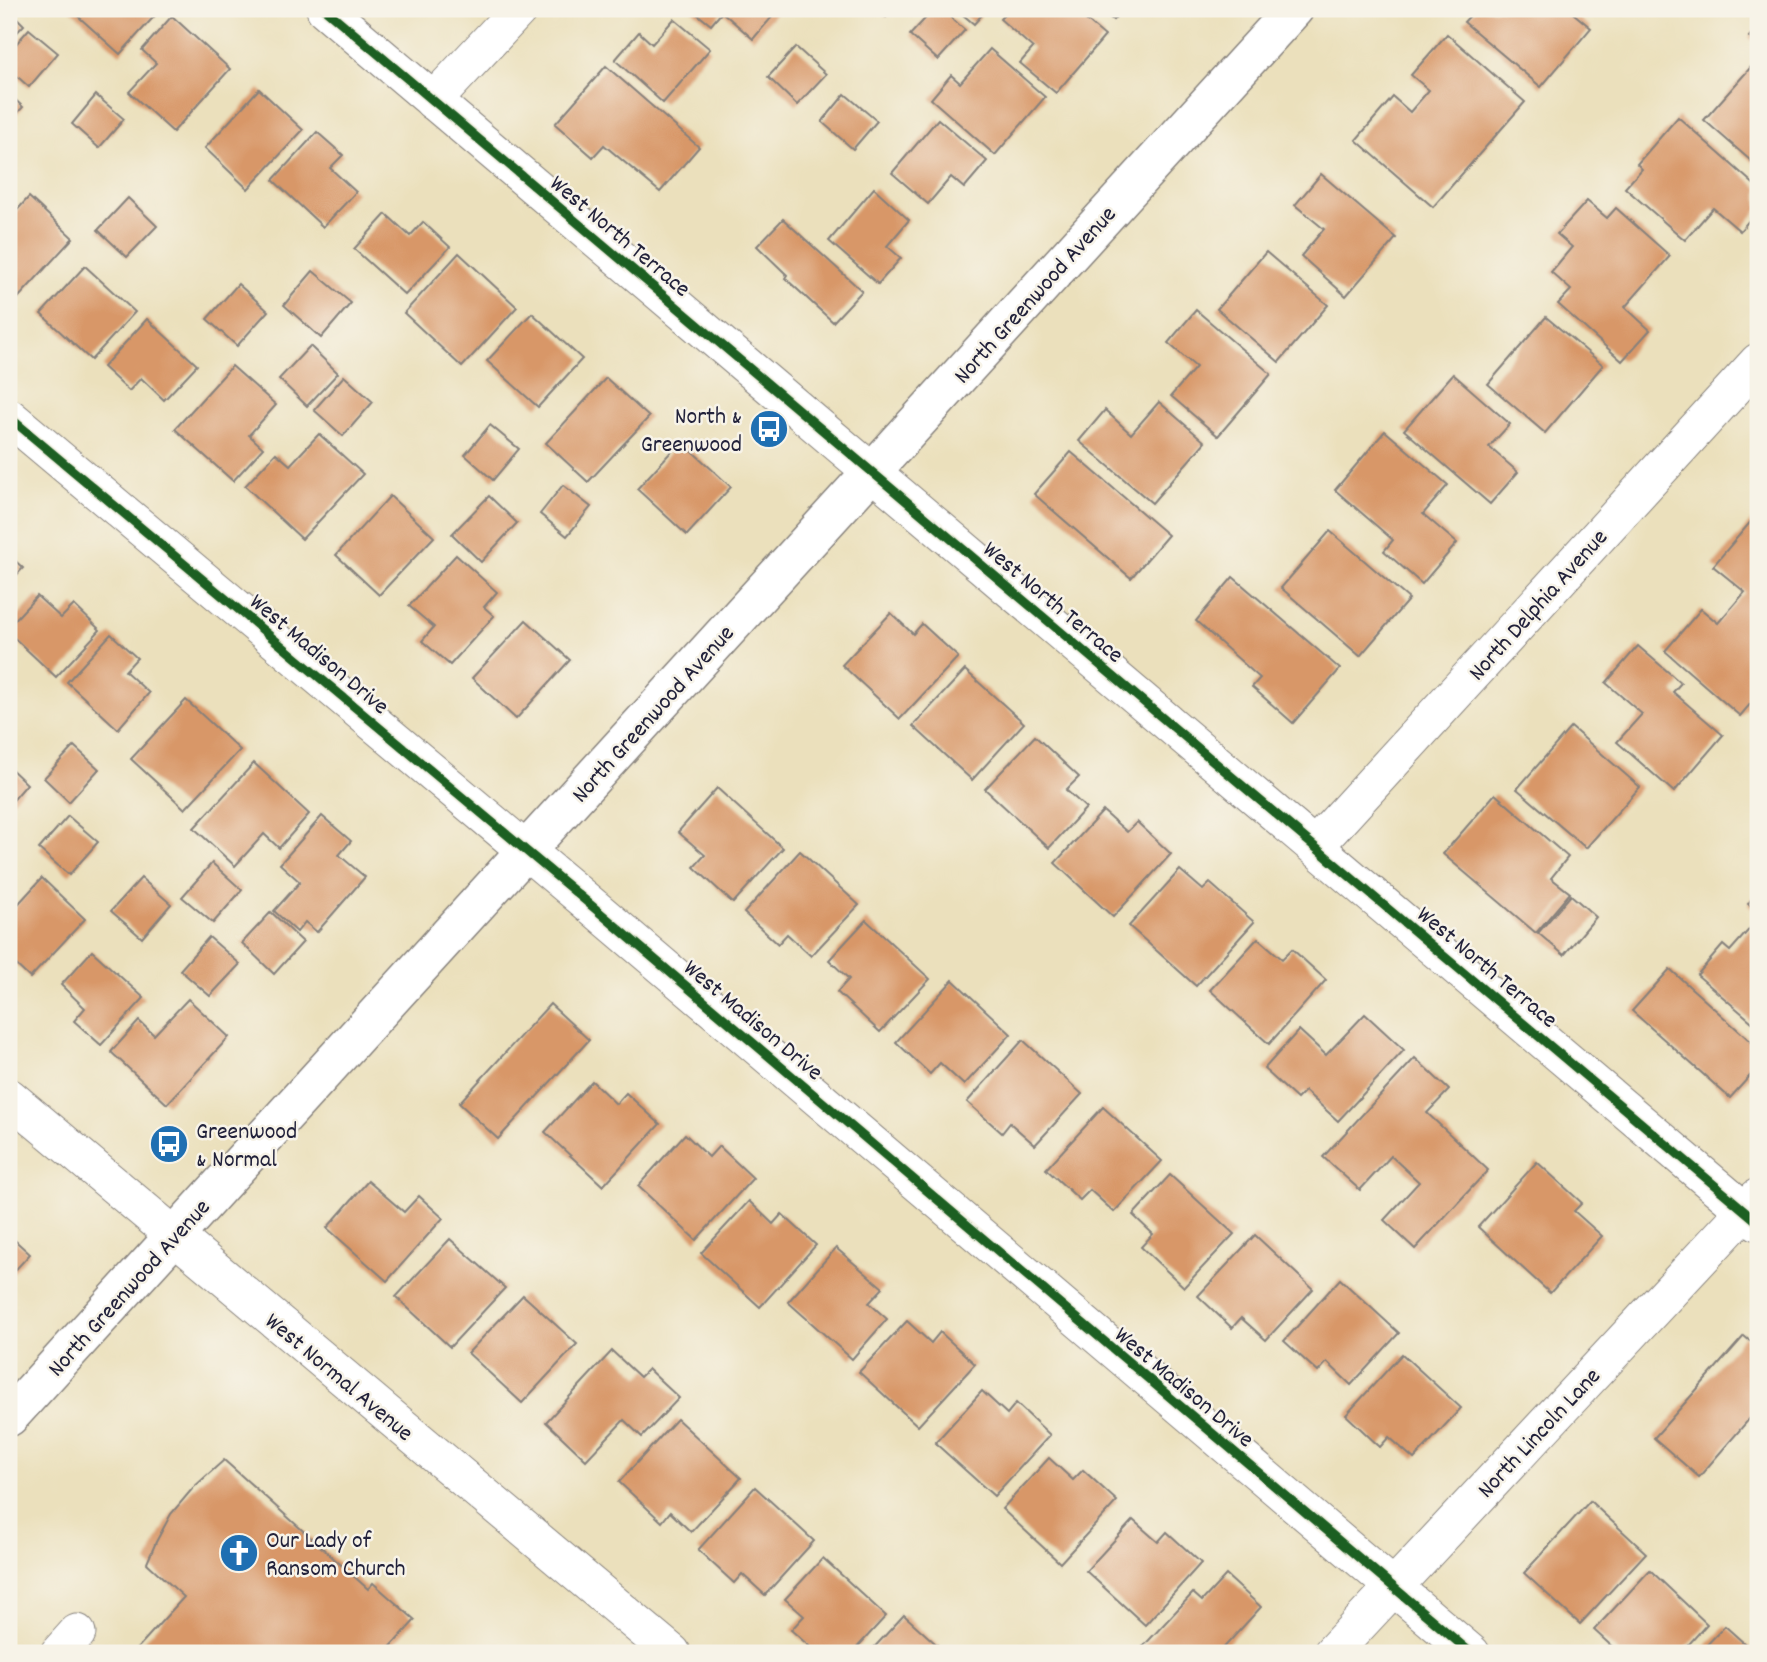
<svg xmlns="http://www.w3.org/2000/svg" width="1767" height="1662" viewBox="0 0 1767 1662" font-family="Dekko,sans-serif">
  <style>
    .building { fill: #d89768 }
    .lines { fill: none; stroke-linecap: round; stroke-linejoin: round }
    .minor-casing { stroke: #86817c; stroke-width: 39 }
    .major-casing { stroke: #86817c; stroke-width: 41 }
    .minor { stroke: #fff; stroke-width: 37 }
    .major { stroke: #fff; stroke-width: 38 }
    .cycleway-casing { stroke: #f7f3e8; stroke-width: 13 }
    .cycleway { stroke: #1b5e20; stroke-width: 9 }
    .labels { text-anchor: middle; stroke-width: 5; stroke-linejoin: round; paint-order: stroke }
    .street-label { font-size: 24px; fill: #22223b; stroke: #f7f3e8 }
    .poi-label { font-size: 24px; fill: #22223b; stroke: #f7f3e8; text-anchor: start }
  </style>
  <rect width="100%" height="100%" fill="#f7f3e8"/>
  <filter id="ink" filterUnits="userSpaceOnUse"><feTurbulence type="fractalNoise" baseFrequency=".0143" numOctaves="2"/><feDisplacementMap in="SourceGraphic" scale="14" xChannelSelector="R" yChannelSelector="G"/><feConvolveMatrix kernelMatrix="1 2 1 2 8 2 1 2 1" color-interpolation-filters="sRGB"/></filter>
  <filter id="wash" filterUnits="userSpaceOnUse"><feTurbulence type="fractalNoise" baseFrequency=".00686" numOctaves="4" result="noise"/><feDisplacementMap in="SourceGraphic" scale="28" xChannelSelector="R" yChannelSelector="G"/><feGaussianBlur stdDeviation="1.57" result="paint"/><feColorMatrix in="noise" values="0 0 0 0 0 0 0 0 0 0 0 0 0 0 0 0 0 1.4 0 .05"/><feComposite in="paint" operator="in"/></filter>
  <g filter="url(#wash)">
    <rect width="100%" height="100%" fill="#ebe0bc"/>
    <g id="blocks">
      <g class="building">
        <path d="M70,9H161L120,54Z"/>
        <path d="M691,9H779L753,39L722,12L711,25Z"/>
        <path d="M876,9H892L886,17Z"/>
        <path d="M934,9H941L965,30L938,60L910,35Z"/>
        <path d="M956,9H987L974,24Z"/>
        <path d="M1009,9H1073L1105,36L1056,93L1020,63L1033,48L1000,19Z"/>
        <path d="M1100,9H1123L1113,20Z"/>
        <path d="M1476,9H1568L1591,28L1541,87L1464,22Z"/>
        <path d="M9,10L24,25L9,41Z"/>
        <path d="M172,16L230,69L173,132L129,92L156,63L142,50Z"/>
        <path d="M674,19L710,49L663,103L615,60L639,32L652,44Z"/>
        <path d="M1758,27V45L1749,37Z"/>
        <path d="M29,29L58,53L29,87L9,69V52Z"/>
        <path d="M1447,34L1525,102L1433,207L1356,140L1393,97L1410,112L1429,90L1411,75Z"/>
        <path d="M796,47L826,74L797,105L768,77Z"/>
        <path d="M990,49L1045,97L995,155L931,99L951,75L960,83Z"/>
        <path d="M606,66L699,147L660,192L604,145L593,157L555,124Z"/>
        <path d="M1751,67L1758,73V167L1704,120Z"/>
        <path d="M259,89L303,130L248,189L205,148Z"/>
        <path d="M9,94L23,107L9,122Z"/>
        <path d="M845,94L877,121L853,149L822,122Z"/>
        <path d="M96,95L124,119L99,148L72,124Z"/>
        <path d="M1678,117L1758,188V210L1740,231L1713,208L1685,240L1625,188L1642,169L1637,164Z"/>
        <path d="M938,119L987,161L964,188L951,177L928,204L892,173Z"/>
        <path d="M317,132L343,155L330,168L356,192L323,227L273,180Z"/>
        <path d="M1321,174L1396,238L1346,296L1301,256L1324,229L1295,205Z"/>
        <path d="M874,188L909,220L887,246L901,258L878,284L829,241Z"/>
        <path d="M29,197L73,238L18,298L9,289V219Z"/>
        <path d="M128,198L157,226L127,257L98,230Z"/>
        <path d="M1587,201L1607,218L1616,208L1670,256L1625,307L1650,330L1622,361L1558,304L1571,290L1551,272L1572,247L1557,234Z"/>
        <path d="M386,214L410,236L423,222L450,247L405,295L354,249Z"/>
        <path d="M783,219L862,291L833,322L785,278L787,275L757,246Z"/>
        <path d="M1266,252L1328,305L1279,362L1217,309Z"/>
        <path d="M459,253L517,307L462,367L404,313Z"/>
        <path d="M85,266L135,312L91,360L41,314Z"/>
        <path d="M313,271L351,303L321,338L284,305Z"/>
        <path d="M238,284L268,311L237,346L207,319Z"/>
        <path d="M1196,310L1271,374L1218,436L1171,396L1196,367L1168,343Z"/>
        <path d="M532,313L582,359L538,407L487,361Z"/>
        <path d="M1546,317L1603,365L1545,433L1488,384Z"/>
        <path d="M147,319L197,365L164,400L141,378L129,391L103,367Z"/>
        <path d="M310,346L338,373L307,406L279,379Z"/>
        <path d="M232,366L276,405L249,435L263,448L233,481L175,429Z"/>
        <path d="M1453,374L1510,424L1489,447L1518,472L1490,504L1404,430Z"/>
        <path d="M344,376L373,402L343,436L314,410Z"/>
        <path d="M606,378L649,417L588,482L546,443Z"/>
        <path d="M1159,402L1205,442L1152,503L1079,441L1105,410L1131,434Z"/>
        <path d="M490,425L519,449L493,480L465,455Z"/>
        <path d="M1385,431L1448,485L1423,514L1457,543L1422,584L1384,551L1393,540L1335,490Z"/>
        <path d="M319,434L363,474L302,539L245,486L276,453L290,465Z"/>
        <path d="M681,441L731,487L687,535L637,489Z"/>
        <path d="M1071,452L1168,535L1131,578L1034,494Z"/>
        <path d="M563,485L591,507L567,536L540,514Z"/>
        <path d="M390,496L434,537L379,595L336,555Z"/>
        <path d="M489,496L517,523L481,562L452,534Z"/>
        <path d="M1753,519L1758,523V695L1740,716L1665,651L1701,609L1718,623L1745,592L1713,566Z"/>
        <path d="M1330,531L1409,599L1360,656L1281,588Z"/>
        <path d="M9,555L23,568L9,583Z"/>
        <path d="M456,555L497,592L484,607L494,616L450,665L422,641L434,627L409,606Z"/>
        <path d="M1233,577L1340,669L1293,723L1252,687L1260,678L1196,621Z"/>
        <path d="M37,596L61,618L74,605L100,630L56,677L9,633V626Z"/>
        <path d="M891,613L913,634L922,624L958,657L900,719L842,665Z"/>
        <path d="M526,620L570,660L516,719L472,678Z"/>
        <path d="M111,634L137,658L125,671L149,693L118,729L67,682Z"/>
        <path d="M1638,646L1681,683L1673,692L1723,735L1674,792L1617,742L1642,714L1606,683Z"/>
        <path d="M965,670L1024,723L972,780L913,726Z"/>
        <path d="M186,700L240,750L185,809L131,759Z"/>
        <path d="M1571,727L1640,787L1586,848L1517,789Z"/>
        <path d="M1035,736L1079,777L1066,790L1086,808L1049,848L985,789Z"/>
        <path d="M74,746L99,769L69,802L44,778Z"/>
        <path d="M254,763L309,814L279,848L264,834L235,866L194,828Z"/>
        <path d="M9,767L27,784L9,805Z"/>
        <path d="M717,788L783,848L733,903L694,867L705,855L678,832Z"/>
        <path d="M1495,794L1568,857L1551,878L1570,893L1536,933L1443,854Z"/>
        <path d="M1103,811L1127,832L1137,822L1171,854L1113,917L1055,863Z"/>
        <path d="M68,816L98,842L69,875L39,849Z"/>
        <path d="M322,816L351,841L339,855L365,877L317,932L305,922L297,932L274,911L300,882L280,864Z"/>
        <path d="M800,851L859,905L811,956L787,934L778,944L744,913Z"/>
        <path d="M212,863L242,890L213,923L182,897Z"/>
        <path d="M1180,870L1203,890L1210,883L1254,922L1196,986L1129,926Z"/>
        <path d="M42,878L85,919L30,978L9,958V914Z"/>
        <path d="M141,878L171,904L142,938L111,911Z"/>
        <path d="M1758,891V913L1748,904Z"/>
        <path d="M1571,895L1596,917L1564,955L1538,933Z"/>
        <path d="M271,912L303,942L274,974L242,943Z"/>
        <path d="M866,920L930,979L880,1032L837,992L849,979L829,960Z"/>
        <path d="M1754,924L1758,928V1027L1697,975L1723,945L1730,951Z"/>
        <path d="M209,937L240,964L210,996L180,970Z"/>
        <path d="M1258,938L1282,959L1292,949L1326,980L1269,1044L1210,990Z"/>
        <path d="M92,951L144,998L101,1045L74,1021L85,1008L61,985Z"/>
        <path d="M1670,969L1758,1048V1067L1730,1098L1632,1011Z"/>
        <path d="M953,980L1011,1034L964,1085L940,1063L930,1074L896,1042Z"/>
        <path d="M188,999L229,1037L167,1104L111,1052L139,1021L154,1035Z"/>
        <path d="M550,1004L589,1040L498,1139L459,1103Z"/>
        <path d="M1365,1014L1404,1050L1338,1121L1305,1091L1297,1099L1264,1069L1299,1030L1326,1055Z"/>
        <path d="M1023,1040L1082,1094L1035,1145L1010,1123L1002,1133L967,1102Z"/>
        <path d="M1415,1058L1449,1090L1427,1113L1488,1170L1415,1249L1384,1220L1419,1182L1391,1156L1360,1190L1323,1157Z"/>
        <path d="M592,1081L616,1104L626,1093L660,1124L603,1186L545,1132Z"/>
        <path d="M1103,1107L1162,1161L1114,1212L1090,1190L1080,1200L1046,1169Z"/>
        <path d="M685,1134L709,1157L719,1146L753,1178L696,1240L638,1186Z"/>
        <path d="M1537,1162L1582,1203L1574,1211L1602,1236L1550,1293L1478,1227Z"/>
        <path d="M1170,1175L1234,1234L1184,1287L1141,1247L1153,1234L1133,1215Z"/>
        <path d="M368,1181L404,1212L419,1196L443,1218L387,1281L327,1228Z"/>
        <path d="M749,1201L773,1224L782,1214L816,1245L760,1307L701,1253Z"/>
        <path d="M9,1235L30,1254L9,1277Z"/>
        <path d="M1255,1235L1313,1289L1266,1340L1241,1318L1232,1328L1198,1296Z"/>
        <path d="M450,1239L505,1288L450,1347L396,1297Z"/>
        <path d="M836,1248L883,1288L869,1303L887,1319L852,1359L788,1302Z"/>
        <path d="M1340,1279L1399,1333L1351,1385L1327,1362L1318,1372L1284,1341Z"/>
        <path d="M523,1295L577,1344L522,1403L468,1353Z"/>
        <path d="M907,1321L931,1343L940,1332L975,1364L918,1426L859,1372Z"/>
        <path d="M1744,1336L1758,1348V1409L1699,1477L1654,1438Z"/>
        <path d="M612,1351L640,1377L648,1369L679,1398L642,1437L624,1420L586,1460L546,1422Z"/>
        <path d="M1402,1354L1461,1408L1414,1459L1389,1437L1380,1447L1346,1415Z"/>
        <path d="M982,1391L1007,1414L1016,1403L1050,1435L994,1496L935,1443Z"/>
        <path d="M677,1419L741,1478L691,1532L670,1512L662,1522L619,1482Z"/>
        <path d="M1049,1458L1073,1480L1083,1470L1117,1501L1060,1563L1002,1509Z"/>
        <path d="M224,1460L368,1589L373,1583L415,1620L385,1653H133L184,1597L147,1563L156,1542L171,1514L193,1488Z"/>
        <path d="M755,1487L814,1541L765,1595L742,1574L734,1583L698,1550Z"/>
        <path d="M1590,1501L1646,1553L1580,1624L1524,1573Z"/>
        <path d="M1133,1520L1158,1542L1167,1532L1201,1563L1145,1625L1086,1571Z"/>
        <path d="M823,1558L886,1616L852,1653H817L791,1630L804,1616L785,1599Z"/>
        <path d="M1650,1570L1707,1624L1681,1653H1619L1594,1630Z"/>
        <path d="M1226,1575L1261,1607L1219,1653H1137L1193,1593L1202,1601Z"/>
        <path d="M904,1615L946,1653H869Z"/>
        <path d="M1725,1626L1755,1653H1699Z"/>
      </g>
    </g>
  </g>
  <g filter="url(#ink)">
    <use href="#blocks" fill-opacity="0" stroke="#86817c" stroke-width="2"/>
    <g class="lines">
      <g class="minor-casing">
        <g id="minor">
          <path d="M325,9L1758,1222"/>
          <path d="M433,101L519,9"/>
          <path d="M9,417L592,906L1471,1653"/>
          <path d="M1316,845L1758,362"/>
          <path d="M9,1097L672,1653"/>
          <path d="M59,1653L77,1633"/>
          <path d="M1332,1653L1758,1197"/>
        </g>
      </g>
      <g class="major-casing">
        <path id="major" d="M9,1417L1294,9"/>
      </g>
      <use href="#minor" class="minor"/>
      <use href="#major" class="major"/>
      <g class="cycleway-casing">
        <g id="cycleway">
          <path d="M325,9L1758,1222"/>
          <path d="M9,417L592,906L1471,1653"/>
        </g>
      </g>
      <use href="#cycleway" class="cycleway"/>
    </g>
  </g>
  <defs>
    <g id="bus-disc" transform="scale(2.0125)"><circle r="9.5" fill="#1f6fb2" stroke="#f7f3e8"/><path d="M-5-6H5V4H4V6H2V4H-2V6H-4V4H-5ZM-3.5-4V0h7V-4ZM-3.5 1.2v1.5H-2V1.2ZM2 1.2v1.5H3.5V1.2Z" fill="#fff"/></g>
    <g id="church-disc" transform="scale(2.0125)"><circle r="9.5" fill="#1f6fb2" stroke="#f7f3e8"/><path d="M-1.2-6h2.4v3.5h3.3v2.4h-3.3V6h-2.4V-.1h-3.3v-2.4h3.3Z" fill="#fff"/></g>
  </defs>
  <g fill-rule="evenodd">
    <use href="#bus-disc" x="769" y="429"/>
    <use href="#bus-disc" x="169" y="1144"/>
    <use href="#church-disc" x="239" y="1553"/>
  </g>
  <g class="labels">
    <g class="street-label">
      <text transform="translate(621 235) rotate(40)" y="8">West North Terrace</text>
      <text transform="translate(1034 294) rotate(-48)" y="8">North Greenwood Avenue</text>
      <text transform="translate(1054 601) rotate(40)" y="8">West North Terrace</text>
      <text transform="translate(1537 604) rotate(-48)" y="8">North Delphia Avenue</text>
      <text transform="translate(320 653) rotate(40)" y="8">West Madison Drive</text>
      <text transform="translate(652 713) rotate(-48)" y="8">North Greenwood Avenue</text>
      <text transform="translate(1488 966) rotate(40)" y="8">West North Terrace</text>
      <text transform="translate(754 1019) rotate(40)" y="8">West Madison Drive</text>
      <text transform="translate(128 1287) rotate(-48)" y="8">North Greenwood Avenue</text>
      <text transform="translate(340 1376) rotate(40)" y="8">West Normal Avenue</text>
      <text transform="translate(1185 1386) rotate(40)" y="8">West Madison Drive</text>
      <text transform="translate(1538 1432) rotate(-47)" y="8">North Lincoln Lane</text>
    </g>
    <g class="poi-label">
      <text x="742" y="423" text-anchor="end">North &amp;<tspan x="742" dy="28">Greenwood</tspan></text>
      <text x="196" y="1138">Greenwood<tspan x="196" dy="28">&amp; Normal</tspan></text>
      <text x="266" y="1547">Our Lady of<tspan x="266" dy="28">Ransom Church</tspan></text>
    </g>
  </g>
  <rect width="1767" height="1662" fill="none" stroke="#f7f3e8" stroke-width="35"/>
</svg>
